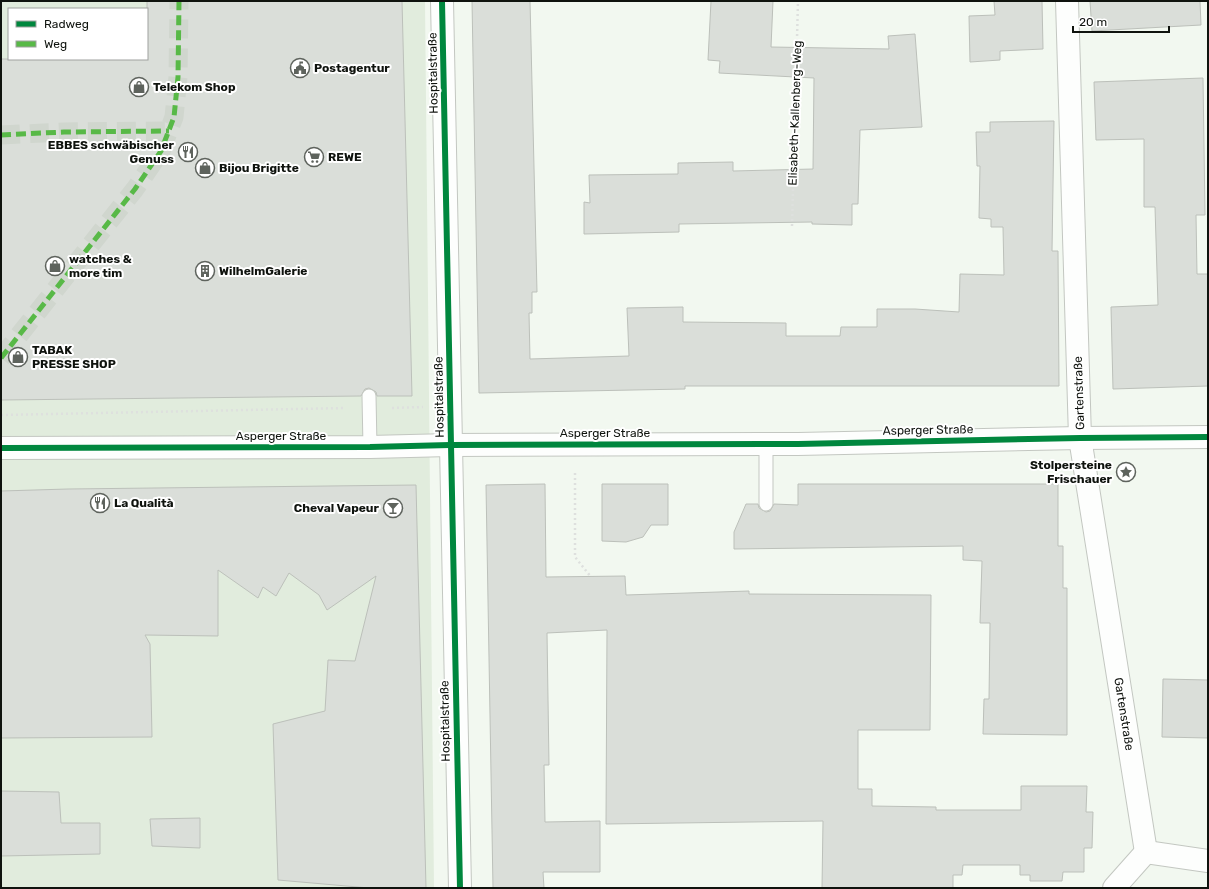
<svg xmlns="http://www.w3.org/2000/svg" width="1209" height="889" viewBox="0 0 1209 889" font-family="Rubik,sans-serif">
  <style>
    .built { fill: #e1ecdd; fill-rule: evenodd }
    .building { fill: #daded9; stroke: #bcc0ba }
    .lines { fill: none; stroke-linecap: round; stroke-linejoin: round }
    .pedestrian-tunnel { stroke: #d0d6ce; stroke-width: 19; stroke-dasharray: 19 10; stroke-linecap: butt }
    .service-casing { stroke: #c3c7c1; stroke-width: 15 }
    .minor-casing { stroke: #c3c7c1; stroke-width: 24 }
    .path { stroke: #dee0de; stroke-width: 2.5; stroke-dasharray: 2 3; stroke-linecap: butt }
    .service { stroke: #fdfefd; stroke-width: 13 }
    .minor { stroke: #fdfefd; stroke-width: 22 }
    .quiet { stroke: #58b947; stroke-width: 5; stroke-dasharray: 10 5; stroke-linecap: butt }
    .cycleway-casing { stroke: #fff; stroke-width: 8 }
    .cycleway { stroke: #00873e; stroke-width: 6 }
    .labels { text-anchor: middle; stroke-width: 4; stroke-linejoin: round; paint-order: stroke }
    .poi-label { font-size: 12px; font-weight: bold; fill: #0f130e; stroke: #fff; text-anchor: start }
    .street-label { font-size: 12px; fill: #0f130e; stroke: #fff }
  </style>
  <rect width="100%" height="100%" fill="#f2f8f0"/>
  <path class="built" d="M1,1H425L434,888H1ZM9,9H147V59H9Z"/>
  <g class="building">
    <path d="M147,1H402L412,396H377L376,392L369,388L365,389L361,396L1,400V59H147Z"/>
    <path d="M472,1H530L537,292H532V313H529L530,359L629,356L627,308L683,307V322L786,323V336H840L841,327H877V309H915L959,312L960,274L1004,275L1003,227H991V219L979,218L980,166H977L976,132H990V122L1054,121L1052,251H1058L1059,386H685V389L479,393Z"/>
    <path d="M711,1H773L771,47L889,49L888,36L915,34L922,127L860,130L858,204H852V225L812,224V222L679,224V232L584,234V202L590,203L589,175L678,174V163L733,162V171L813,169L814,78L719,73L720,61L708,60Z"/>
    <path d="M994,1H1042L1043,49L1000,51V60L970,62L969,16L995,15Z"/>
    <path d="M1090,1H1200L1201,25L1092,31Z"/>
    <path d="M1203,78L1205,215H1196L1197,274H1208V386L1113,389L1111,307L1158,305L1155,207H1144V139L1096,140L1094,82Z"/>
    <path d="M545,484L546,577L625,576L626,595L749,591V594L931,595L930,730H858V789H872V806L936,807V810H1021V786H1087L1086,812H1093L1092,848H1084V872H1063L1062,881H1030V875H1020V865H963L962,875H953V888H822L823,821L606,824L607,630L547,633L549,765H544L545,822L600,821V872H543L544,888H493L486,485Z"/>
    <path d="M602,484H668V525H651L643,537L626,542L602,541Z"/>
    <path d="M798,484H1058V546H1063V588H1067V735L983,734L984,699H989L990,623H980L982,561L963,560V546L734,549V532L746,504H758L759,508L766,512L770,511L774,504L798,505Z"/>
    <path d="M416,485L426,888H369L278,880L273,724L325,711L328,660L355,661L376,576L327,610L319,595L289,573L276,596L263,587L258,598L218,570V636L145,635L150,644L152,737L1,738V491L68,489Z"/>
    <path d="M1163,679L1208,680V738L1162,737Z"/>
    <path d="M1,791L59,792L61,823H100V854L1,856Z"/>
    <path d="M200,818V848L152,846L150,819Z"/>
  </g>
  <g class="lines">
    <g class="pedestrian-tunnel">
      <path d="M1,135L64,132L169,131"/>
      <path d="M1,358L135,189L161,151L174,117L178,77L179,1"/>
    </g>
    <g class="service-casing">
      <g id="service">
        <path d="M369,396L370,447"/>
        <path d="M766,444V504"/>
      </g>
    </g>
    <g class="minor-casing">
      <g id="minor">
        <path d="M442,1L460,888"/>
        <path d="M1067,1L1080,438L1146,852"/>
        <path d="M1,448L370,447L450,445L798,444L1080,438L1208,437"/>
        <path d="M1146,852L1208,861"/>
        <path d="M1114,888L1146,852"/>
      </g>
    </g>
    <g class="path">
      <path d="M792,226L798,1"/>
      <path d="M392,408L423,407"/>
      <path d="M1,415L345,408"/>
      <path d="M575,473V557L591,577"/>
    </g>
    <use href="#service" class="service"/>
    <use href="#minor" class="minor"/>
    <g class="quiet">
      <path d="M1,135L64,132L169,131"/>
      <path d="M1,358L135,189L161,151L174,117L178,77L179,1"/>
    </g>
    <g class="cycleway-casing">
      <g id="cycleway">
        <path d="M442,1L460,888"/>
        <path d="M1,448L370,447L450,445L798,444L1080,438L1208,437"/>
      </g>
    </g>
    <use href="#cycleway" class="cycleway"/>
  </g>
  <defs>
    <g id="civic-ring" transform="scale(1)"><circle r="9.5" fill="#fff" stroke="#5e635d" stroke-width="1.5"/><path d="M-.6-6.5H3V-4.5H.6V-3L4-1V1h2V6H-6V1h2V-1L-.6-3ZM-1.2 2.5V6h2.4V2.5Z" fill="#5e635d"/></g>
    <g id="shop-ring" transform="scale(1)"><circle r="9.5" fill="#fff" stroke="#5e635d" stroke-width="1.5"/><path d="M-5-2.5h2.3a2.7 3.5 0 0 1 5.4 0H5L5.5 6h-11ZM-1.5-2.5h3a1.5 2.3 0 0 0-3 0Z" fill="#5e635d"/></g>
    <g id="restaurant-ring" transform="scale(1)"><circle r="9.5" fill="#fff" stroke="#5e635d" stroke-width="1.5"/><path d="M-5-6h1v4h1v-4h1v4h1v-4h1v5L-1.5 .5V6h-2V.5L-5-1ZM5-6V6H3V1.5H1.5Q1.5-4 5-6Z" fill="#5e635d"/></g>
    <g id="supermarket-ring" transform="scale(1)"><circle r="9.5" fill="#fff" stroke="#5e635d" stroke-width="1.5"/><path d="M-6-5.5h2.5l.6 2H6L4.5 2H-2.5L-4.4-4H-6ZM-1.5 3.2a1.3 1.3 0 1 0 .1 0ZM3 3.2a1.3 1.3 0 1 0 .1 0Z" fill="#5e635d"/></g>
    <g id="building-ring" transform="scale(1)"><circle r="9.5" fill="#fff" stroke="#5e635d" stroke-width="1.5"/><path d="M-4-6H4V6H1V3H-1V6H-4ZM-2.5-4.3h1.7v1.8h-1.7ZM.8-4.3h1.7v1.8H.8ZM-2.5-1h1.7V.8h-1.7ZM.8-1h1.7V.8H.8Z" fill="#5e635d"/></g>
    <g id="sight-ring" transform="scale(1)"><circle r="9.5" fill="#fff" stroke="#5e635d" stroke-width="1.5"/><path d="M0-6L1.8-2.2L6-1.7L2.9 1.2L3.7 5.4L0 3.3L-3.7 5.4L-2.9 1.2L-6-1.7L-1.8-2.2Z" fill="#5e635d"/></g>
    <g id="bar-ring" transform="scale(1)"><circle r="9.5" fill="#fff" stroke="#5e635d" stroke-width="1.5"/><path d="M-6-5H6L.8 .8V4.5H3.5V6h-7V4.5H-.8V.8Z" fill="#5e635d"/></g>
  </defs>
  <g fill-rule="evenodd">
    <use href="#civic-ring" x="300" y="68"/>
    <use href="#shop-ring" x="139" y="87"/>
    <use href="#restaurant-ring" x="188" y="152"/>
    <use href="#supermarket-ring" x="314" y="157"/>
    <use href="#shop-ring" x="205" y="168"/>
    <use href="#shop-ring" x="55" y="266"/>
    <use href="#building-ring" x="205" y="271"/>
    <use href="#shop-ring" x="18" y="357"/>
    <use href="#sight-ring" x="1126" y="472"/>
    <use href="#restaurant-ring" x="100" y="503"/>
    <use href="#bar-ring" x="393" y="508"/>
  </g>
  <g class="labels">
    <g class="poi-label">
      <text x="314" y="72">Postagentur</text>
      <text x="153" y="91">Telekom Shop</text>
      <text x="174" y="149" text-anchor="end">EBBES schwäbischer<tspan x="174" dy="14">Genuss</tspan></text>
      <text x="328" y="161">REWE</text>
      <text x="219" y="172">Bijou Brigitte</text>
      <text x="69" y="263">watches &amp;<tspan x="69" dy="14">more tim</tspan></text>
      <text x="219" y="275">WilhelmGalerie</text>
      <text x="32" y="354">TABAK<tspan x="32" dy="14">PRESSE SHOP</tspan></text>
      <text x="1112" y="469" text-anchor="end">Stolpersteine<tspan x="1112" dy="14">Frischauer</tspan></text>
      <text x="114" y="507">La Qualità</text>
      <text x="379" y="512" text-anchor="end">Cheval Vapeur</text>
    </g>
    <g class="street-label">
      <text transform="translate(433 73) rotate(-91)" y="4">Hospitalstraße</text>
      <text transform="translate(795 113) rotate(-88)" y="4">Elisabeth-Kallenberg-Weg</text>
      <text transform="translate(1079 393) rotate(-92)" y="4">Gartenstraße</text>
      <text transform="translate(439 397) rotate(-91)" y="4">Hospitalstraße</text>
      <text transform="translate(928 430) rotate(-1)" y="4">Asperger Straße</text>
      <text x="605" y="437">Asperger Straße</text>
      <text x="281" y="440">Asperger Straße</text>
      <text transform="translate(1124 714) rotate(81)" y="4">Gartenstraße</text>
      <text transform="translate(445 721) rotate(-91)" y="4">Hospitalstraße</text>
    </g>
  </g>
  <rect width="1209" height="889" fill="none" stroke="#0f130e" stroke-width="4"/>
  <rect x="8" y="8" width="140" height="52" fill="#ffffff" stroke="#9fa19f"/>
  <rect x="16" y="21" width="20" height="6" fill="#00873e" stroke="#9fa19f"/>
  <text x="44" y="28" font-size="12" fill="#0f130e">Radweg</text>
  <rect x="16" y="41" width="20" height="6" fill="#58b947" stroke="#9fa19f"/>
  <text x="44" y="48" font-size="12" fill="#0f130e">Weg</text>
  <path d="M1073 26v6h96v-6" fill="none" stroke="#0f130e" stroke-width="2"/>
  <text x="1079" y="26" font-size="12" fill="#0f130e" stroke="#ffffff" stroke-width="3" paint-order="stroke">20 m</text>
</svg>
